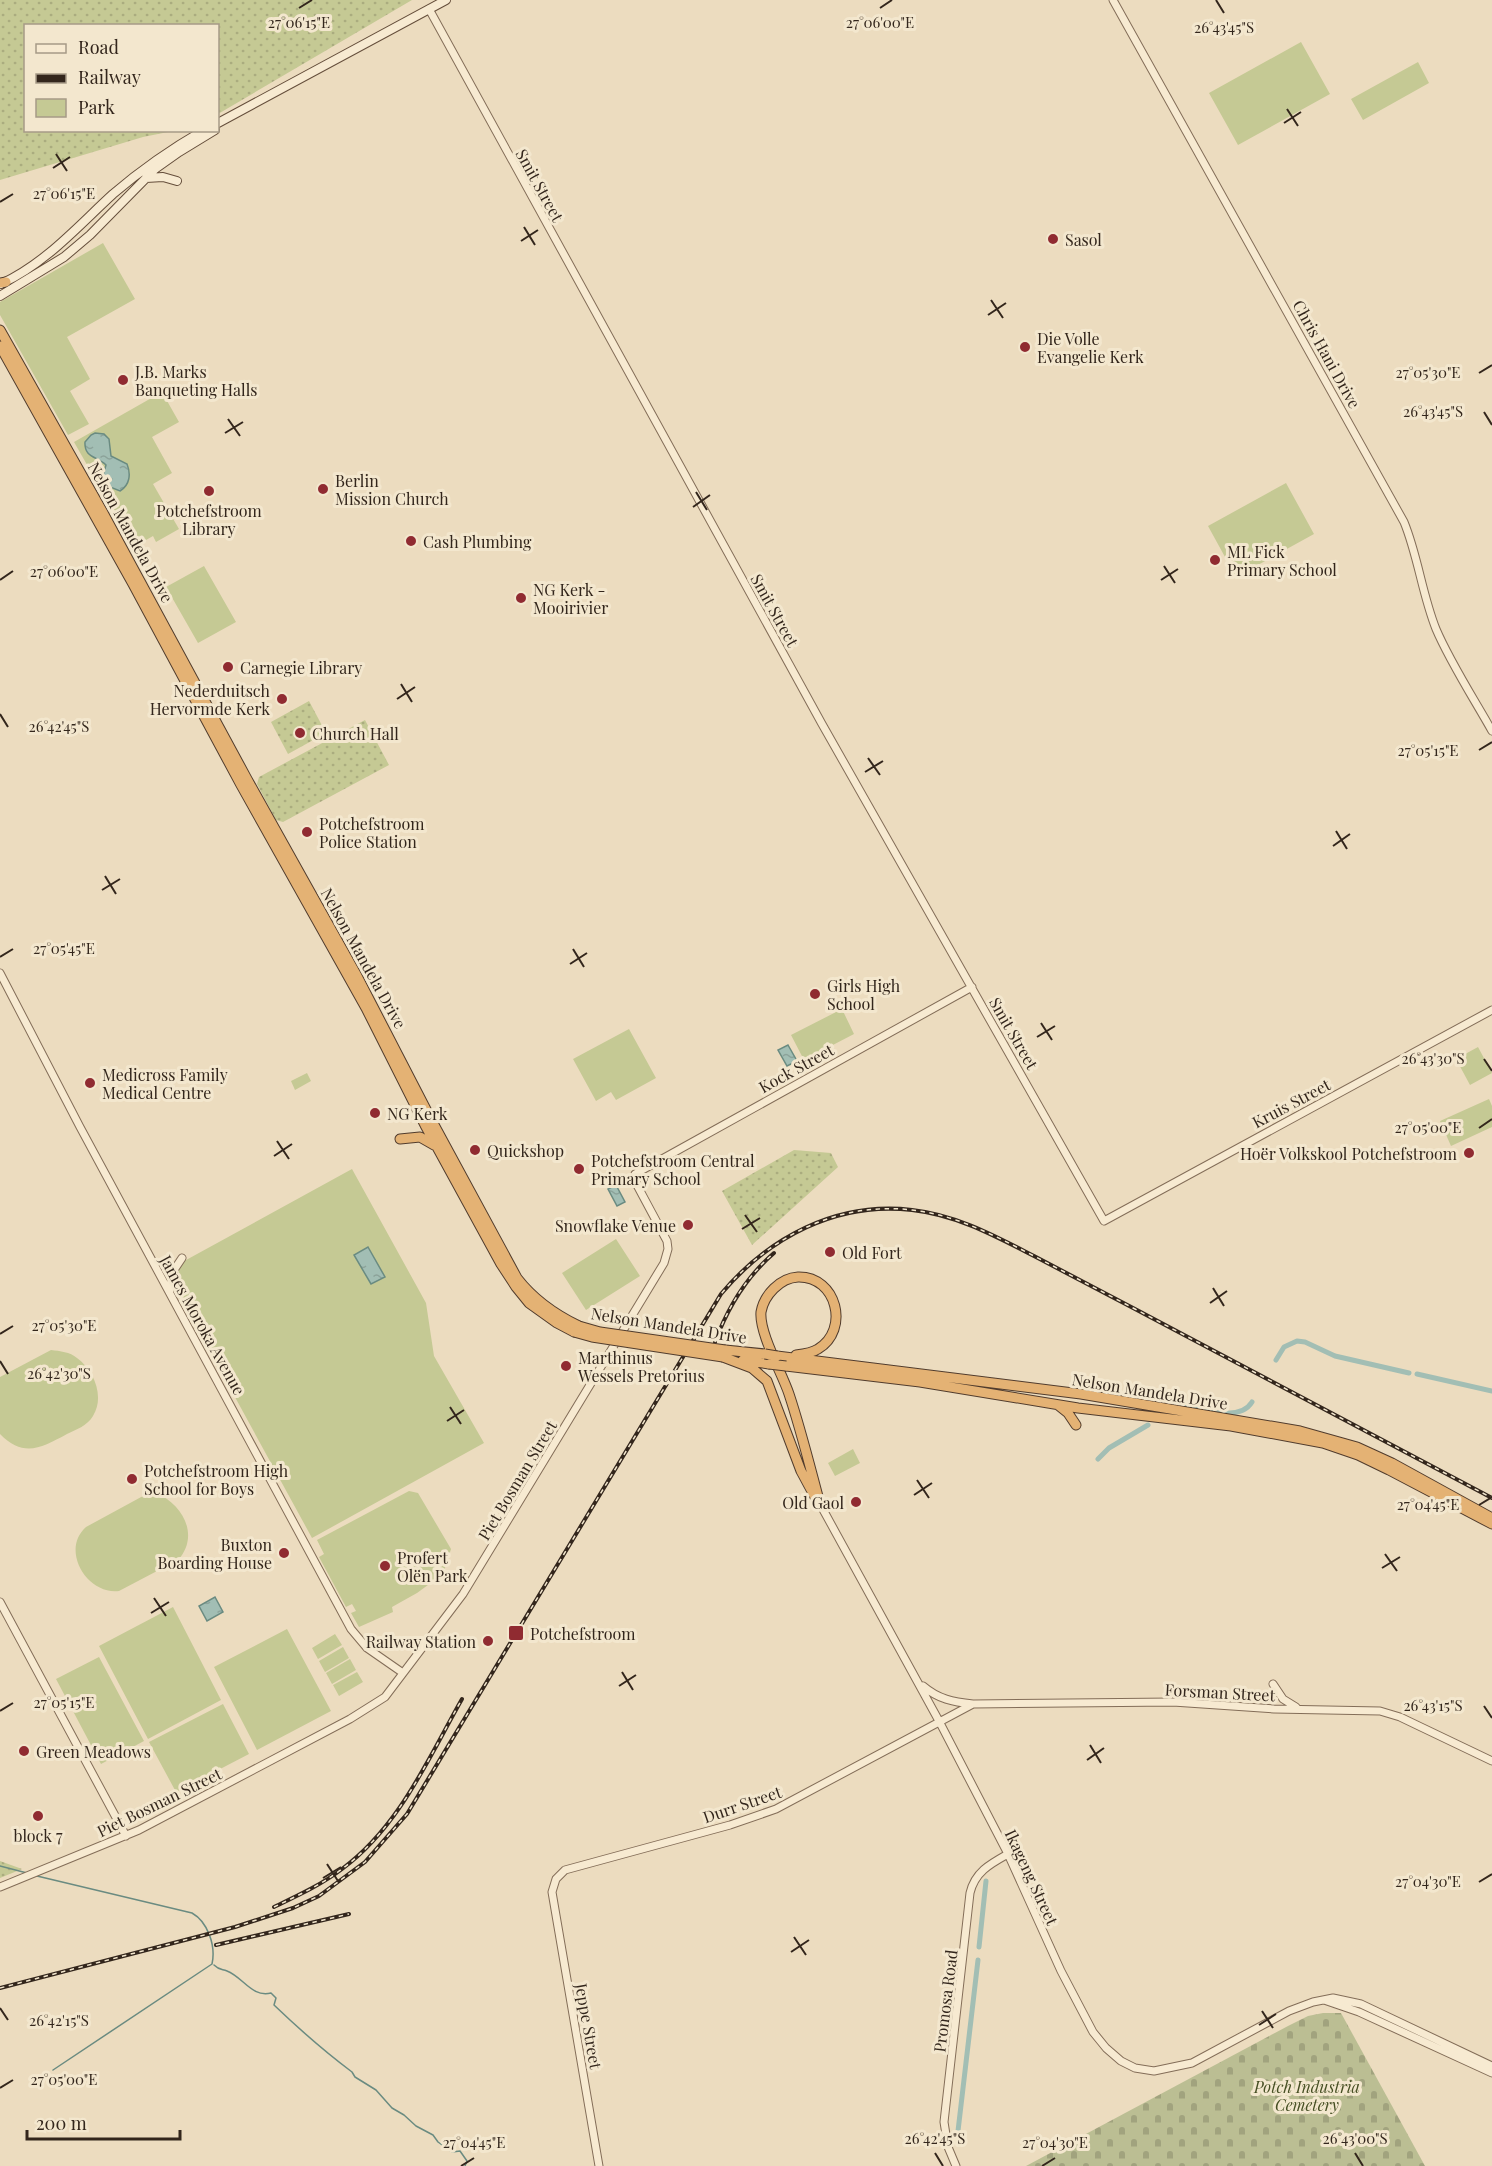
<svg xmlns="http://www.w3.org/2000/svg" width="1492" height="2166" font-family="'Playfair Display',serif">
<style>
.grass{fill:url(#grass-dots)}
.cemetery{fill:url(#cemetery-stones)}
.park{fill:#c5c994}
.water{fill:url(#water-ripples);stroke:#6a8b81;stroke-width:1.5}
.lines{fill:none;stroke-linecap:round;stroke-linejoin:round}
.stream{stroke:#6a8b81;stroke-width:1.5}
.canal{stroke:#a2beb4;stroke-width:5}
.tertiary-casing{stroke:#836d58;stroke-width:9}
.secondary-casing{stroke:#654e3b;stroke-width:10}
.trunk-casing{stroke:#513c2d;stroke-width:11}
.tertiary{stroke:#f7ead1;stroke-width:7}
.secondary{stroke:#f7ead1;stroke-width:8}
.trunk{stroke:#e4b274;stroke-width:9}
.rail-casing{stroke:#33261c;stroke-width:4}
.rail{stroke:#f3e7ce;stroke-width:1.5;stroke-dasharray:4.5;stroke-linecap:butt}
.trunk-bridge-casing{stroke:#513c2d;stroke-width:11;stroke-linecap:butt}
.trunk-bridge{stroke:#e4b274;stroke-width:9}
.ticks{fill:none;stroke:#33261c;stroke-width:2}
.poi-dot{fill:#902b31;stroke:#f3e7ce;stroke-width:2}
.labels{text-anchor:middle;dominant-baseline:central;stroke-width:6;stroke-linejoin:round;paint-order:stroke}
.street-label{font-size:16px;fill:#33261c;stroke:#f3e7ce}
.poi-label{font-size:16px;fill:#33261c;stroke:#f3e7ce;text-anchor:start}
.park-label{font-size:16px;font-style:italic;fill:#464f23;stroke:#f3e7ce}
.ticks-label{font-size:15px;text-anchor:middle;fill:#33261c;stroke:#f3e7ce;stroke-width:6;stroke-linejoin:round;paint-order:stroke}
</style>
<defs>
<pattern id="grass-dots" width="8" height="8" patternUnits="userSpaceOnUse" patternTransform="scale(1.5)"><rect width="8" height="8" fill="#c5c994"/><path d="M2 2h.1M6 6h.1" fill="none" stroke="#aaac7f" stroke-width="1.8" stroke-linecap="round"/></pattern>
<pattern id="cemetery-stones" width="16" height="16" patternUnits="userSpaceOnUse" patternTransform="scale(1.5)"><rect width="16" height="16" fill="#bbbe93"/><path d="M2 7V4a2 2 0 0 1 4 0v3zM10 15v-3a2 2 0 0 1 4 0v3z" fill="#a1a37e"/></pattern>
<pattern id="water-ripples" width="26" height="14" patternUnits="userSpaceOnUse" patternTransform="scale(1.5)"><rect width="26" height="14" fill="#a2beb4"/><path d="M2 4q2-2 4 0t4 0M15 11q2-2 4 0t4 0" fill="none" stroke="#8ca39a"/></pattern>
</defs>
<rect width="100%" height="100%" fill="#ecdcbf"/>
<path class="grass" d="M0 0H412L218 114V26H26V130L173 131 143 137 0 180Z
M309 701 326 733 288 754 271 722Z
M365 720 389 765 283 822 276 820 257 784 259 777Z
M794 1150 831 1153 838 1167 752 1245 722 1191Z
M0 1861 22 1869 0 1878Z"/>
<path class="cemetery" d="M1323 2013H1341L1425 2166H1026L1288 2026 1308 2016Z"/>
<path class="park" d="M1301 42 1330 94 1238 145 1209 93Z
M1418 62 1429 83 1363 120 1351 99Z
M103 243 135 299 67 337 90 379 70 391 89 424 68 435 0 315V302Z
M162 392 179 422 152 437 172 473 153 484 179 529 156 542 153 536 134 547 74 442Z
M1286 483 1314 534 1236 577 1208 526Z
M204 566 236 622 198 643 166 587Z
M842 1009 854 1034 804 1060 791 1035Z
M629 1029 656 1078 616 1100 611 1092 596 1101 573 1059Z
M1478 1047 1492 1073 1470 1085 1456 1059Z
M307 1073 311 1081 295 1090 291 1081Z
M1489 1099 1492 1106V1127L1451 1146 1440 1121Z
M352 1169 426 1303 434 1356 484 1443 312 1538 166 1271Z
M616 1239 640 1276 586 1310 562 1273Z
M51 1350C60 1351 70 1352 77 1358 94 1370 105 1397 93 1416 87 1426 77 1429 67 1434 41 1448 24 1458 0 1434V1377Z
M853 1449 860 1463 835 1476 828 1463Z
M409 1491 418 1493 451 1549 443 1574 417 1593 392 1607 393 1612 359 1627 351 1613 356 1611 352 1604 346 1607 319 1557 324 1554 317 1540Z
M156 1493C183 1504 200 1536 178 1560L119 1591C87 1595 60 1550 86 1527L143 1496Z
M173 1607 221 1700 148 1739 99 1646Z
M287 1629 331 1711 257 1750 214 1667Z
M335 1634 342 1645 318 1659 312 1648Z
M343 1647 349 1658 325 1672 319 1661Z
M99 1657 144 1741 101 1764 56 1679Z
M350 1659 356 1670 332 1684 326 1673Z
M357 1672 363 1682 339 1696 333 1685Z
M223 1704 249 1754 176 1792 149 1742Z"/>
<path class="water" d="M95 433 104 434 109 439 111 456 127 464C131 474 130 485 120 491L105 485 102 480 106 465C97 456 84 458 85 442L91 435Z
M788 1045 797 1061 787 1066 778 1050Z
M616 1185 625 1202 617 1206 608 1189Z
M368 1247 385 1277 371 1284 354 1255Z
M215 1597 223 1612 207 1621 199 1606Z"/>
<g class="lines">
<path class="stream" d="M0 1866 27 1873
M37 1876 192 1913C208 1922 216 1946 212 1964L53 2070
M214 1965C219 1970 221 1969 227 1971 243 1977 252 1998 271 1993L276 1998 274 2005C298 2028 324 2051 352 2072L355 2077 376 2090 392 2108 404 2115 416 2126 433 2135 438 2142 452 2152 460 2151 467 2161 465 2166"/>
<path class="canal" d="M1276 1360 1284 1347 1297 1341 1305 1342 1335 1356 1409 1373
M1417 1374 1492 1391
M1179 1408 1185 1407C1204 1410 1240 1422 1252 1402
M1098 1459 1109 1448 1148 1425
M979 1947 986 1881
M958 2131 978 1960"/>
<defs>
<path id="tertiary" d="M1113 0 1404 522C1418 556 1422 594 1436 629 1450 662 1474 699 1492 731
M429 9 822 724 1104 1221 1492 1010
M0 973 80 1127 351 1629 367 1648 403 1673
M170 1290 172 1273 182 1258
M820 1504 939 1721 1008 1854 1061 1971 1093 2032 1106 2048 1121 2061 1135 2068 1154 2071 1192 2063 1289 2011 1313 2002 1333 1998 1361 2004 1492 2066
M0 1602 126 1836
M1273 1684 1283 1699 1296 1707
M923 1686C938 1699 953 1702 973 1704
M0 1887 139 1830 350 1719 385 1697 463 1594 664 1263 668 1249 667 1241 637 1185 635 1174 972 987
M1324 2000 1359 2012 1492 2073
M599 2166 552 1892 556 1879 565 1870 730 1825 776 1809 973 1704 1173 1702 1274 1709 1380 1711 1400 1717 1492 1761
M956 2166 948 2147 944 2122 970 1893C975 1872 990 1864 1008 1854"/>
<path id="secondary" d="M218 123 446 0
M146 178 163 177 177 181
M1 284C46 263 77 227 113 194 141 170 171 149 204 130
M0 296 64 257 90 235 155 169 179 152 215 130"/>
<path id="trunk" d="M0 283 6 282
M0 330 102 511 247 779 357 976 432 1121 517 1278C534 1300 554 1314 579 1326
M0 346 133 584 241 785 366 1008 425 1125 501 1264 516 1287 529 1303 557 1323 574 1332
M400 1139 420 1137 434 1145
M725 1350 765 1354
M796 1355C804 1354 812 1353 818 1349 850 1330 837 1276 798 1277 780 1278 764 1295 761 1312 759 1333 782 1373 789 1394 801 1430 810 1467 820 1504
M777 1356 1081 1394 1300 1431 1357 1447 1392 1463 1492 1518
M723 1357 752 1368 767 1381 801 1471 815 1497
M743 1360 769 1364
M786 1366 920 1382 1078 1408 1231 1426 1323 1443 1358 1455 1389 1470 1492 1524
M1058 1405 1068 1413 1076 1425"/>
</defs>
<use href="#tertiary" class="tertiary-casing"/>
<use href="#secondary" class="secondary-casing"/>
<use href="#trunk" class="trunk-casing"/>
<use href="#tertiary" class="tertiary"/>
<use href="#secondary" class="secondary"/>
<use href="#trunk" class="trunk"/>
<defs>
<path id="rail" d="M715 1342C728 1307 746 1277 774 1253
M274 1907C297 1896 321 1885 342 1869 399 1827 428 1759 462 1699
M216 1945 349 1914
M0 1988 235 1927 293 1908 319 1896 365 1862 407 1814 721 1294C768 1238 836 1201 912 1210 957 1215 995 1236 1034 1256 1068 1274 1101 1291 1135 1309 1254 1372 1373 1435 1492 1498"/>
</defs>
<use href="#rail" class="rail-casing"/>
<use href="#rail" class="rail"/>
<defs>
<path id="trunk-bridge" d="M579 1326 600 1332 725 1350
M574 1332 592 1337 723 1357
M765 1354 777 1356
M769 1364 786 1366"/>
</defs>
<use href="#trunk-bridge" class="trunk-bridge-casing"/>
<use href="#trunk-bridge" class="trunk-bridge"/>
</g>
<path class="ticks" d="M1216 0 1224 13M299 8 312 0M880 8 892 0M1287 109 1298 126M1284 123 1301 112M56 154 67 171M53 168 70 157M0 202 13 194M524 227 535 245M521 241 538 230M991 300 1003 318M988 315 1006 303M1479 373 1492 365M1484 412 1492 425M228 419 240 436M225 433 243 422M696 492 707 510M693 507 710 495M1164 566 1175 583M0 580 13 571M1161 580 1178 569M401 684 412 702M397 699 415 687M0 714 8 727M1479 750 1492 742M868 758 880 775M865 772 883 761M1336 831 1347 849M1333 846 1350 834M105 876 116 894M102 890 120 879M573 949 584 967M0 957 13 949M570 964 587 953M1041 1023 1052 1040M1037 1037 1055 1026M1484 1059 1492 1071M1479 1128 1492 1119M277 1141 289 1159M274 1156 292 1144M745 1215 757 1232M742 1229 760 1218M1213 1288 1224 1306M1210 1303 1227 1291M0 1334 13 1326M0 1361 8 1374M450 1407 461 1424M447 1421 464 1410M917 1480 929 1498M914 1495 932 1483M1479 1505 1492 1497M1385 1554 1397 1571M1382 1568 1400 1557M154 1598 166 1616M151 1613 169 1602M622 1672 633 1690M619 1686 636 1675M1484 1706 1492 1718M0 1711 13 1703M1090 1745 1101 1763M1087 1760 1104 1748M327 1864 338 1881M323 1878 341 1867M1479 1882 1492 1874M794 1937 806 1955M791 1952 809 1940M0 2008 8 2020M1262 2011 1273 2028M1259 2025 1276 2014M0 2088 13 2080M935 2153 943 2166M1355 2153 1363 2166M461 2166 474 2158M1042 2166 1055 2158"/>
<g class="poi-dot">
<circle cx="1053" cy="239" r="6"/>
<circle cx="1025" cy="347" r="6"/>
<circle cx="123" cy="380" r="6"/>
<circle cx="323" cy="489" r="6"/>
<circle cx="209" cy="491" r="6"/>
<circle cx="411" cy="541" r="6"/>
<circle cx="1215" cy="560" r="6"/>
<circle cx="521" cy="598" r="6"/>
<circle cx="228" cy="667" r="6"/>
<circle cx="282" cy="699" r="6"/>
<circle cx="300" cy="733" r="6"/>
<circle cx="307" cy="832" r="6"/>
<circle cx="815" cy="994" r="6"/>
<circle cx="90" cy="1083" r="6"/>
<circle cx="375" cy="1113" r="6"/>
<circle cx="475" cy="1150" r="6"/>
<circle cx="1469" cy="1153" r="6"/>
<circle cx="579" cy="1169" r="6"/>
<circle cx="688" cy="1225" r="6"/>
<circle cx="830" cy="1252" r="6"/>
<circle cx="566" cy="1366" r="6"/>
<circle cx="132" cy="1479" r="6"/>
<circle cx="856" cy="1502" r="6"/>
<circle cx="284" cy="1553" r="6"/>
<circle cx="385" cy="1566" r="6"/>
<rect x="508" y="1625" width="16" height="16" rx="3"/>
<circle cx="488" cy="1641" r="6"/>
<circle cx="24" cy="1751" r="6"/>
<circle cx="38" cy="1816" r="6"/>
</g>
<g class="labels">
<g class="street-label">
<text transform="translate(540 185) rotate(61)">Smit Street</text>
<text transform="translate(1327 354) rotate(61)">Chris Hani Drive</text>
<text transform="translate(131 532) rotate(61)">Nelson Mandela Drive</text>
<text transform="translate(775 610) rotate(61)">Smit Street</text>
<text transform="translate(364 958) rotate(61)">Nelson Mandela Drive</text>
<text transform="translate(1014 1033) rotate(60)">Smit Street</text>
<text transform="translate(796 1068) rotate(-29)">Kock Street</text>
<text transform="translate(1291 1103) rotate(-28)">Kruis Street</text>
<text transform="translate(203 1325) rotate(61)">James Moroka Avenue</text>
<text transform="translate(669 1325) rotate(9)">Nelson Mandela Drive</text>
<text transform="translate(1150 1391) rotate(9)">Nelson Mandela Drive</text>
<text transform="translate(517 1480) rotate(-59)">Piet Bosman Street</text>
<text transform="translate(1220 1692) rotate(3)">Forsman Street</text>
<text transform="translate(159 1802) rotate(-26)">Piet Bosman Street</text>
<text transform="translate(742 1804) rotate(-19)">Durr Street</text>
<text transform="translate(1032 1877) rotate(65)">Ikageng Street</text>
<text transform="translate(945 2001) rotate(-83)">Promosa Road</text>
<text transform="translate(589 2026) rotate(80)">Jeppe Street</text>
</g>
<g class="poi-label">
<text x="1065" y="239">Sasol</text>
<text x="1037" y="338">Die Volle<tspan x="1037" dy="18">Evangelie Kerk</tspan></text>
<text x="135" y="371">J.B. Marks<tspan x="135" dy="18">Banqueting Halls</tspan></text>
<text x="335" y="480">Berlin<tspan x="335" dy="18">Mission Church</tspan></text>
<text x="209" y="510" text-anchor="middle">Potchefstroom<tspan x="209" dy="18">Library</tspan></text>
<text x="423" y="541">Cash Plumbing</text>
<text x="1227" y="551">ML Fick<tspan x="1227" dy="18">Primary School</tspan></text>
<text x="533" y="589">NG Kerk -<tspan x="533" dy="18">Mooirivier</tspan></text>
<text x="240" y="667">Carnegie Library</text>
<text x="270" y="690" text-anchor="end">Nederduitsch<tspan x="270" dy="18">Hervormde Kerk</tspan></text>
<text x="312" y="733">Church Hall</text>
<text x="319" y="823">Potchefstroom<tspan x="319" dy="18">Police Station</tspan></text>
<text x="827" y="985">Girls High<tspan x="827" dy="18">School</tspan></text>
<text x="102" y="1074">Medicross Family<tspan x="102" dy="18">Medical Centre</tspan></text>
<text x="387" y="1113">NG Kerk</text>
<text x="487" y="1150">Quickshop</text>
<text x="1457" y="1153" text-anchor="end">Hoër Volkskool Potchefstroom</text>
<text x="591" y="1160">Potchefstroom Central<tspan x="591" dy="18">Primary School</tspan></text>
<text x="676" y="1225" text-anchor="end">Snowflake Venue</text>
<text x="842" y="1252">Old Fort</text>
<text x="578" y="1357">Marthinus<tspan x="578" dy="18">Wessels Pretorius</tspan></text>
<text x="144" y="1470">Potchefstroom High<tspan x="144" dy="18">School for Boys</tspan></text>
<text x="844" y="1502" text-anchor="end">Old Gaol</text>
<text x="272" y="1544" text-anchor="end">Buxton<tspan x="272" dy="18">Boarding House</tspan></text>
<text x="397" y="1557">Profert<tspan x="397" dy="18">Olën Park</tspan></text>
<text x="530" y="1633">Potchefstroom</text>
<text x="476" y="1641" text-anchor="end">Railway Station</text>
<text x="36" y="1751">Green Meadows</text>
<text x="38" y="1835" text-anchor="middle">block 7</text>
</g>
<g class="park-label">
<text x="1307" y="2086">Potch Industria<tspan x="1307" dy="18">Cemetery</tspan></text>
</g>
</g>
<g class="ticks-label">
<text x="299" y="28">27°06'15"E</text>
<text x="880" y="28">27°06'00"E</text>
<text x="1224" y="33">26°43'45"S</text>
<text x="64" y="199">27°06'15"E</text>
<text x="1428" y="378">27°05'30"E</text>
<text x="1433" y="417">26°43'45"S</text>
<text x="64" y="577">27°06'00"E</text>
<text x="59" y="732">26°42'45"S</text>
<text x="1428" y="756">27°05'15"E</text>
<text x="64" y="954">27°05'45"E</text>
<text x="1433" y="1064">26°43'30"S</text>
<text x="1428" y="1133">27°05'00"E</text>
<text x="64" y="1331">27°05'30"E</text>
<text x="59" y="1379">26°42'30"S</text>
<text x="1428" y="1510">27°04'45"E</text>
<text x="64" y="1708">27°05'15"E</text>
<text x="1433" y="1711">26°43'15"S</text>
<text x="1428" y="1887">27°04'30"E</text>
<text x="59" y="2026">26°42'15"S</text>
<text x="64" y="2085">27°05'00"E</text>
<text x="935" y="2144">26°42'45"S</text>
<text x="1355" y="2144">26°43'00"S</text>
<text x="474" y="2148">27°04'45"E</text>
<text x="1055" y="2148">27°04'30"E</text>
</g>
<rect x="24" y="24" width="195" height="108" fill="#f3e7ce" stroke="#a69a87" stroke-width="1.5"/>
<rect x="36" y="44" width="30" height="9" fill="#f7ead1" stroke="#a69a87" stroke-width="1.5"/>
<text x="78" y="54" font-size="18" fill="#33261c">Road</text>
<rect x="36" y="74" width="30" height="9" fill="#33261c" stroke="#a69a87" stroke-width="1.5"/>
<text x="78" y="84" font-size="18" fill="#33261c">Railway</text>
<rect x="36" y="99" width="30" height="18" fill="#c5c994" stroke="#a69a87" stroke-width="1.5"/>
<text x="78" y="114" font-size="18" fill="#33261c">Park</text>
<path d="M27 2130v9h153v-9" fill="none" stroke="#33261c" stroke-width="3"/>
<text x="36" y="2130" font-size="18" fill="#33261c" stroke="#f3e7ce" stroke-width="4.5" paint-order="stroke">200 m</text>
</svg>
